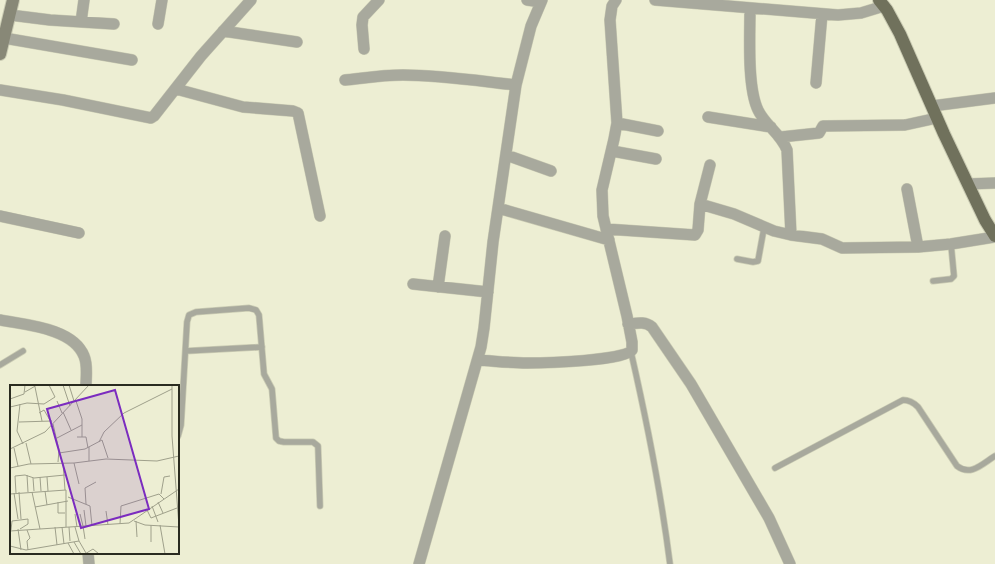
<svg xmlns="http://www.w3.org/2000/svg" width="995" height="564" font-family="'PT Sans',sans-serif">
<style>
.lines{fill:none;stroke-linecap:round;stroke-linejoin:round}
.lane-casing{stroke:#cacbb3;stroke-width:7}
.street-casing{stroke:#cacbb3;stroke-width:12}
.secondary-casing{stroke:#cacbb3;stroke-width:14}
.primary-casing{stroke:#cacbb3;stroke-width:14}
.lane{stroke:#a8a99d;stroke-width:5.5}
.street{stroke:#a8a99d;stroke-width:11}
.secondary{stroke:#887;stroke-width:12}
.primary{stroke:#70715c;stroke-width:12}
.inset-road{fill:none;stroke:#9fa08b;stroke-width:1}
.view{fill:#7b2cbf;fill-opacity:0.15;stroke:#7b2cbf;stroke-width:2}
.inset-edge{fill:none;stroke:#2a2b20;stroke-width:2}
</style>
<rect width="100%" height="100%" fill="#edeed3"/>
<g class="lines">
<defs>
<path id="lane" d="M737 259 753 262 758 261 764 228
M933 281 951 279 954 276 951 244
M186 351 262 347
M631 352C647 422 661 493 670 564
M0 365 23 351
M178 436 181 425 187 322 189 315 196 312 249 308 256 310 259 315 264 374 272 389 276 438 279 441 284 442H313L318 446 320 506
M775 468 903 400C909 400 913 402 918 407L957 466C971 477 983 463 995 456"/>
<path id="street" d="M527 0 541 2
M655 0 838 15 861 13 884 6
M750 8C750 35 747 87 758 110 765 125 781 134 787 150L791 235
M10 15 50 20 114 24
M81 22 84 0
M158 24 162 0
M223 31 297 42
M4 38 132 60
M364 49 362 25 363 17 379 0
M345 80C364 78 383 75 403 75 440 75 479 81 516 85
M816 83 822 14
M176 89 243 107 293 111 298 113 320 216
M0 90 63 100 151 118 154 116 201 56 251 0
M932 106 995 98
M708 117 771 127
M617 123 658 131
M781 137 819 133 823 126H826L905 125 937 118
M612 151 656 159
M506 155 551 171
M968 184 995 183
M907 189 918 247
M700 204 734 214 774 231 791 235 822 239 842 248 918 247 951 244 995 237
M498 208 609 240
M0 216 79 233
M606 229 695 235 698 230 700 204 710 165
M413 284 488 292
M438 287 445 236
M0 320C26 325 73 328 84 356 88 365 86 376 86 386
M628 324C637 323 645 321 652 327L691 384 769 518 790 564
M478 360C494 361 511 363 527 363 543 363 625 361 632 350V342L627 316 603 216 602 190 614 139 617 123 610 20 612 6 616 0
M88 553 89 564
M419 564 481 347 484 328 493 242 516 85 531 26 542 0"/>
<path id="secondary" d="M0 54 13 0"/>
<path id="primary" d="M879 0 887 10 900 34 944 134 985 220 995 236"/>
</defs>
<use href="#lane" class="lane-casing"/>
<use href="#street" class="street-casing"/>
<use href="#secondary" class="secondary-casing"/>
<use href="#primary" class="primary-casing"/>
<use href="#lane" class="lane"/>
<use href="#street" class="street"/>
<use href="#secondary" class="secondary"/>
<use href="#primary" class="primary"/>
</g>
<g transform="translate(10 385)">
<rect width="169" height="169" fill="#edeed3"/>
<path class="inset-road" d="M53 0 60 21M59 0 64 16M162 0V51L169 141M25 2 32 36M15 7 27 0M0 14 14 9 15 0M47 16 52 28M66 16 72 34V52M10 19 7 46 13 59M0 22 17 18 34 19 45 12 39 0M53 27 61 45M29 28 34 25 41 37M9 37 42 36M43 39 49 65 48 77M67 52H76L78 63M47 53 72 40M89 57 94 47 114 28 162 4M16 58 21 79M4 63 8 81M0 64 35 47 79 0M49 68 75 64 92 55 98 73M79 76V62M53 78 55 105M64 78 69 99M0 83 19 79 64 78 96 74 147 76 169 71M17 90 18 107M30 92 31 106M37 92 38 106M23 93 24 106M35 106 37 120M9 107 11 134M22 107 30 144M4 108 8 134M6 108 5 91 15 90 24 93 55 90M0 109 56 105V142M151 109 154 92 160 91M58 112 80 121 82 141M48 117V128H55M148 117 153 128M76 119 75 103 86 97M142 121 148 137M25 122 58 116M74 125 76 141M137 125 141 133 167 123M96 126 98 140M65 129 67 142M70 129 73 141M124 136 135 140 169 142M126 136 127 152M110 139 111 121 149 109 154 114M141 140V157M150 140 155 169M73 141 75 154M45 142 47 160M52 142 54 159M59 142 60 156M65 142 69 156 76 168M8 144 11 165M1 145 2 136 18 134V139L10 144M17 145 20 153 17 156 18 165M0 146 119 138 169 104M64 157 71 169M58 158 64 169M0 161 16 165 69 156M75 169 83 164 89 169"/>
<path class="view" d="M105 5 139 124 71 143 37 24Z"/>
<rect width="169" height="169" class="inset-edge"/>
</g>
</svg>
